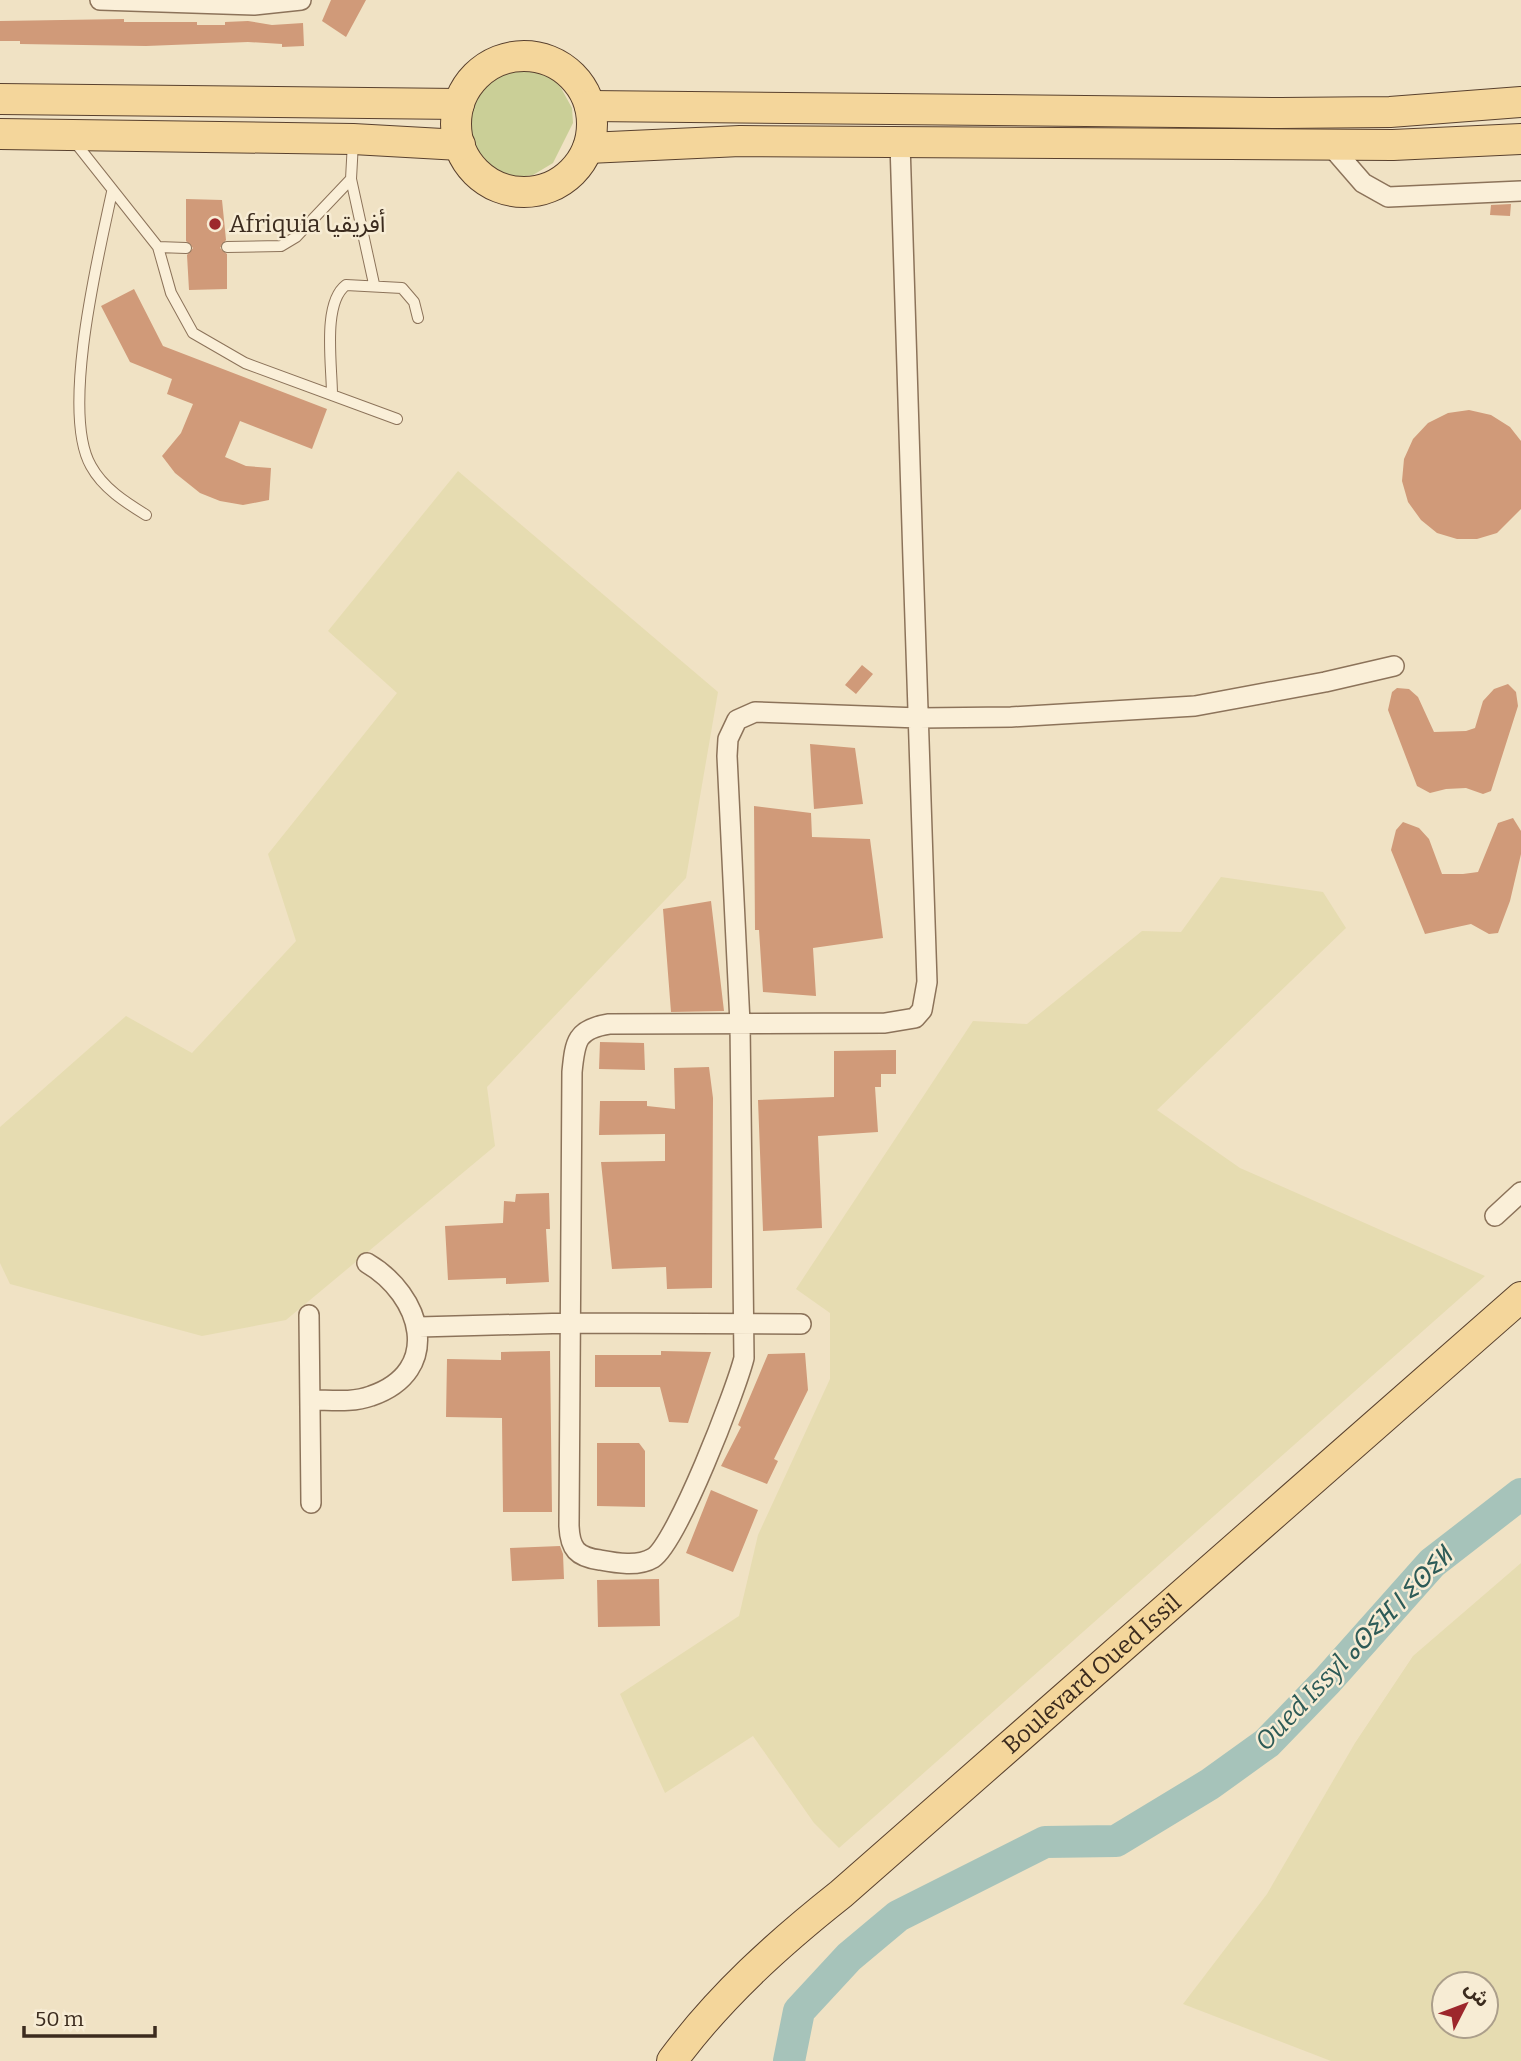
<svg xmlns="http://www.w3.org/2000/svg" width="1521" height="2061" font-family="Bitter,'Noto Sans Arabic','Noto Sans Tifinagh',serif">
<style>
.farmland{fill:#e6dcb1;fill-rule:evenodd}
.green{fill:#cacf97}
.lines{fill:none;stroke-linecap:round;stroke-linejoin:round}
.river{stroke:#a6c3ba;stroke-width:32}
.building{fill:#d09a79}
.service-casing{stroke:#8c735a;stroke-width:12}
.minor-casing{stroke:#8c735a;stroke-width:22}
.primary-casing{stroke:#59412e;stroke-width:32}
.service{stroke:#faefd8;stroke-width:10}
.minor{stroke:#faefd8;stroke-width:19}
.primary{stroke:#f4d69b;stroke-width:30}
.poi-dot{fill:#9d272c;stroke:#f7ecd4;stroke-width:2.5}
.labels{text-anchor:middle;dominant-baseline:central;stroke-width:5;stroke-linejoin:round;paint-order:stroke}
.poi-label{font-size:24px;fill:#3b2b1e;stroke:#f7ecd4;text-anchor:start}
.street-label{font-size:24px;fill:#3b2b1e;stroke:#f7ecd4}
.water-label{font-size:26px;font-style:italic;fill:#2d5b57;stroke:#f7ecd4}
</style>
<rect width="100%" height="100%" fill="#f0e2c4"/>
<path class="farmland" d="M458 471 718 692 686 878 487 1087 495 1146 286 1320 202 1336 10 1284 0 1263V1127L126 1016 192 1053 296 941 268 854 397 693 328 631Z
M1221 877 1323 892 1346 928 1157 1110 1240 1168 1485 1276 839 1848 814 1823 753 1736 665 1793 620 1694 739 1616 758 1535 830 1379V1313L796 1289 973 1021 1027 1024 1142 931 1181 932Z
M1521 1563V2061H1331L1183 2004 1267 1894 1355 1743 1413 1656ZM1444 1984H1486V2026H1444Z"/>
<path class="green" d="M523 68 528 72 548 73 561 88 572 108 573 123 553 163 533 175 511 178 486 168 469 145 463 117 492 73 520 71Z"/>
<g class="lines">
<path class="river" d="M789 2061 799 2011 849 1957 898 1916 1045 1842 1116 1841 1210 1784 1267 1743 1327 1681 1432 1563 1521 1494"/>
</g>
<path class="building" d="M331 0H366L346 37 322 21Z
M124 19V22H197V25H225V22L248 21 272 25 303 23 304 46 282 47V44L248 42 146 46 20 44V41H0V21Z
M186 199 222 200 226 240 220 248 227 254V289L189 290 187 255 193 248 186 241Z
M1511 204 1510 216 1490 215 1491 205Z
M134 289 163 346 327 409 312 449 240 421 225 457 246 466 271 468 269 500 243 505 220 501 200 493 175 473 162 456 181 433 193 404 167 394 172 379 130 362 101 306Z
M1469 410 1491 415 1510 427 1521 441V509L1497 533 1477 539H1457L1437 533 1421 520 1408 502 1402 481 1404 459 1413 439 1428 423 1448 413Z
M862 665 873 674 856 694 845 685Z
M1508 684 1516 692 1518 706 1491 791 1483 794 1466 788 1446 789 1430 793 1417 786 1388 710 1392 692 1397 688 1409 689 1418 697 1434 732 1466 731 1475 728 1483 701 1494 689Z
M810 744 855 748 863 804 814 809Z
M754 806 811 813 812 837 870 839 883 938 813 948 816 996 763 992 759 930H755Z
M1513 818 1521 831V854L1510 901 1498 933 1489 934 1471 924 1425 934 1391 850 1396 830 1403 822 1419 828 1429 839 1442 874H1463L1478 872 1498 823Z
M711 901 724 1011 671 1012 663 909Z
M600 1042 644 1043 645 1070 599 1069Z
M896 1050V1074H881V1087H875L878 1132 818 1136 822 1228 763 1231 758 1100 834 1097V1051Z
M709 1067 713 1098 712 1288 667 1289 666 1267 612 1269 601 1162 665 1161V1134L599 1135 600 1101H647V1106L675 1109 674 1068Z
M549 1193 550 1229H546L549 1282 506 1284V1278L448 1280 445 1226 503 1223 504 1201 515 1202 516 1194Z
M550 1351 552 1512H503L502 1418 446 1417 447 1359 501 1360V1352Z
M661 1351 711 1352 688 1423 669 1422 660 1387H595V1355H661Z
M805 1353 808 1390 774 1459 778 1461 767 1484 721 1466 741 1427 738 1425 768 1354Z
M597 1443H639L645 1451V1507L597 1506Z
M711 1490 758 1510 733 1572 686 1553Z
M560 1546 563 1554 564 1579 512 1581 510 1548Z
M659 1579 660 1626 598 1627 597 1580Z"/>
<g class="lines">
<defs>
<path id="service" d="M74 141 158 247 186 248
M351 179 374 284
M112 192C99 253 60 412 91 466 103 488 125 502 146 515
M158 247 171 293 193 333 245 363 397 419
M227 247 281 246 296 237 351 179 353 142
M332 395C332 365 322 303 346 285L402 288 414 302 418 318"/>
<path id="minor" d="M100 0 254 5 301 0
M900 143C907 423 919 702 927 982L922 1010 915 1018 885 1023 609 1024C576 1029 575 1042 572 1072L569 1526C570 1549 577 1557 600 1560 616 1563 638 1567 653 1558 677 1543 736 1390 744 1358L740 1023 727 756 728 739 737 720 755 712 919 718 1011 717 1195 706 1325 682 1394 666
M1330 145 1363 183 1388 197 1521 191
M1495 1216 1521 1192
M309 1315 311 1503
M419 1327 570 1323 801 1324
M311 1400C331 1400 352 1403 371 1396 444 1371 422 1295 367 1263"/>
<g id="primary">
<circle cx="524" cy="124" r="68"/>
<path d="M0 99 459 104"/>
<path d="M590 106 1281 113 1390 112 1521 102"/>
<path d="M0 134 353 139 460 145"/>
<path d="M588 148 740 141 1393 145 1521 139"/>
<path id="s1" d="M672 2061C719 1997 779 1943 841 1894L1521 1297"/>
</g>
</defs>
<use href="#service" class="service-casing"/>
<use href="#minor" class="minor-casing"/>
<use href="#primary" class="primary-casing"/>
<use href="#service" class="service"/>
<use href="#minor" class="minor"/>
<use href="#primary" class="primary"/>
</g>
<circle class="poi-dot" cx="215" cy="224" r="7"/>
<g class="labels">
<g class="poi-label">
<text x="229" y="224">Afriquia أفريقيا</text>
</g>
<g class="street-label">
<text stroke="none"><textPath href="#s1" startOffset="572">Boulevard Oued Issil</textPath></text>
</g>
<g class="water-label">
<text transform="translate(1354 1649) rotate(-46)">Oued Issyl ⴰⵙⵉⴼ ⵏ ⵉⵙⵉⵍ</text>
</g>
</g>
<g transform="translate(1465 2005) rotate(48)"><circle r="33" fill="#f7ecd4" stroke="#ac9f8b" stroke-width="2"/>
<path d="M0-5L12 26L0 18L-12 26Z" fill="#9d272c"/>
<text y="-10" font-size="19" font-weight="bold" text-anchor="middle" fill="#3b2b1e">ش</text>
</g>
<path d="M24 2026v10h131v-10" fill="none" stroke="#3b2b1e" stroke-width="3.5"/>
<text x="35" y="2026" font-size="21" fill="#3b2b1e" stroke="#f7ecd4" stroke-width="5" paint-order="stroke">50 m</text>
</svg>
